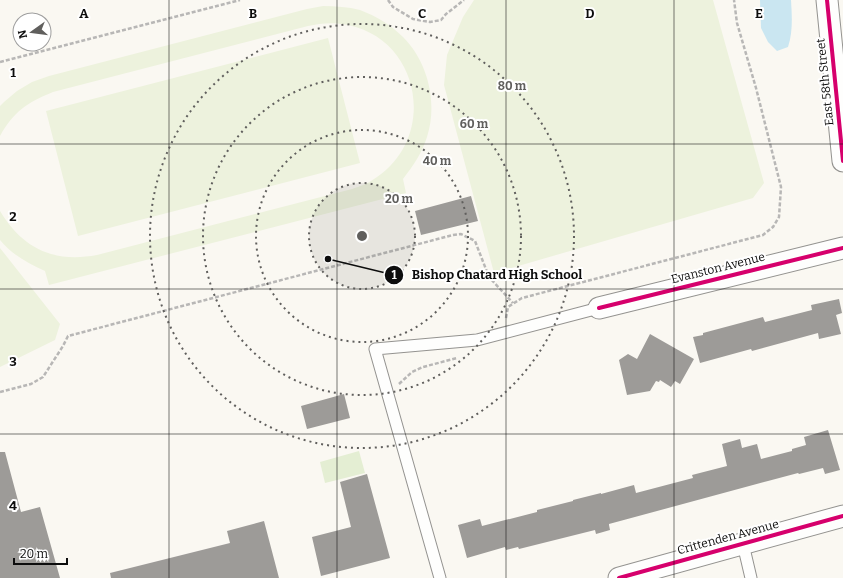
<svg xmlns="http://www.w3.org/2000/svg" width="843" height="578" font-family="Bitter,serif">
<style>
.green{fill:#e4eed3}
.pitch{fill:#edf2dd}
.water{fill:#cae6f1}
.building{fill:#9d9b98}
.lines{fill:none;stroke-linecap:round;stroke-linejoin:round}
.lane-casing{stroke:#949390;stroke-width:13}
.street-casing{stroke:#949390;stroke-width:23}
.path{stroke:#b8b7b6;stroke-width:2.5;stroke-dasharray:4 2;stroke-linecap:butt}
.lane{stroke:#fefefd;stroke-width:11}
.street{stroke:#fefefd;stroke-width:21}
.cycleway-casing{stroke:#fff;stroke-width:6}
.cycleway{stroke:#d6006c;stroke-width:4}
.grid{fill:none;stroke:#0d0d0d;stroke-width:1;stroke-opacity:0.55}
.ring{fill:none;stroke:#605f5d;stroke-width:2;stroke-dasharray:2 4}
.labels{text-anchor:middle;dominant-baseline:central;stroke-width:4;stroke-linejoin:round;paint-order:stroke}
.street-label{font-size:12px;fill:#0d0d0d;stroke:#fff}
.grid-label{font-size:13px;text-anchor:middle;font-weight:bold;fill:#0d0d0d;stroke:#fff;stroke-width:4;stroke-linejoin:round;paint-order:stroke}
.centre{fill:#605f5d;stroke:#fff;stroke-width:2}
.ring-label{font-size:12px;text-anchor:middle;font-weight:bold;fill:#605f5d;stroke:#fff;stroke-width:4;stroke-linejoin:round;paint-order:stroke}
.leader{fill:none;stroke:#0d0d0d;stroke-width:1.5}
.callout-dot{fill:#0d0d0d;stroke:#fff;stroke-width:1.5}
.mark-label{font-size:12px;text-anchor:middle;font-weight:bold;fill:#fff}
.callout-label{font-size:13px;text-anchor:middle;font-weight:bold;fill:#0d0d0d;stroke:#fff;stroke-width:4;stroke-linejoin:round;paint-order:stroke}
</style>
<rect width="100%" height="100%" fill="#faf8f2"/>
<path class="green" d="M359 451 365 473 325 483 320 462Z"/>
<path class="pitch" d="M474 0H713L764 183 753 198 494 273 444 85 447 55 463 17Z
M323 6C336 6 348 7 360 10 376 16 391 25 403 37 428 62 438 103 427 137 422 153 413 166 403 179L406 193 49 285 45 271C28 263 12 255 0 240V211C23 249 54 263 97 255L352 189C361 186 369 183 377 177 437 136 421 40 348 25 334 22 321 23 308 26L53 92C28 102 13 112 0 136V106L4 102 17 91 32 82 49 76 307 9Z
M328 38 360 163 78 236 46 111Z
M0 248 60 324 55 340 0 367Z"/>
<path class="water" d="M760 0H791C792 16 793 32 788 47L777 51 768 42 761 28Z"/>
<path class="building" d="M471 196 478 221 421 235 415 211Z
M839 299 842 313 836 315 841 334 819 339 818 333 752 351 751 349 700 363 693 337 703 335V333L763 317 765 322 812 310 811 305Z
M650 334 694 359 680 384 675 381 671 387 660 380 659 382 656 381 650 391 627 395 619 360 628 354 637 359Z
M344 394 350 418 307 429 301 406Z
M828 430 840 470 825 474 823 468 799 474 798 473 768 481 609 524V525L610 530 596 534 595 530 519 549 518 547 506 550 505 547 467 558 458 525 480 519 482 526 537 512V510L573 501V500L601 493V494L634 485 636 493 693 478 692 475 727 466 722 444 740 439 742 448 757 444 761 459 792 451V449L806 445 804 437Z
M0 452H5L21 512 40 507 60 578H0Z
M367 474 390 558 321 576 312 537 351 527 340 482Z
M264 521 279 578H111L110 573 230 543 227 531Z"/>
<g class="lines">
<defs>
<path id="lane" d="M743 544 751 578
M440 578 375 349 477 340 599 308"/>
<path id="street" d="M827 0 843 161
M599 308 843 248
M619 578 843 516"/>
</defs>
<use href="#lane" class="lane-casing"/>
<use href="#street" class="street-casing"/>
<path class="path" d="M388 0 393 7 413 19 430 22 441 20 446 14 464 0
M0 62 240 0
M506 318 508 307 522 298 763 235 773 227 779 217 781 187 756 88 737 23 734 0
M399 384 412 372 423 367 457 358
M0 392 31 384 43 377 63 346 68 336 453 235 461 234 475 241 489 277 513 303"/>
<use href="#lane" class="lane"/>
<use href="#street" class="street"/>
<defs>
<path id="cycleway" d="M827 0 843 161
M599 308 843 248
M619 578 843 516"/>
</defs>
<use href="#cycleway" class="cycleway-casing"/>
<use href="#cycleway" class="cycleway"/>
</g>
<path class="grid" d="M169 0V578M337 0V578M506 0V578M674 0V578M0 144H843M0 289H843M0 434H843"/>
<circle cx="362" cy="236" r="53" fill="#605f5d" fill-opacity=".12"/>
<g class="ring">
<circle cx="362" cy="236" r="53"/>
<circle cx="362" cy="236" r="106"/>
<circle cx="362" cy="236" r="159"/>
<circle cx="362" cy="236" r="212"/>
</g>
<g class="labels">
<g class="street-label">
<text transform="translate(825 82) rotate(-96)">East 58th Street</text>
<text transform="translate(718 268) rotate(-14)">Evanston Avenue</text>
<text transform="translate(728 537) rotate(-15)">Crittenden Avenue</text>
</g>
</g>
<g class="grid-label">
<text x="84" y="18">A</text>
<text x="253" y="18">B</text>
<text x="422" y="18">C</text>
<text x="590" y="18">D</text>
<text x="759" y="18">E</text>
<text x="13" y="77">1</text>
<text x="13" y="221">2</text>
<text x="13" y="366">3</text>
<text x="13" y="510">4</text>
</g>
<circle cx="362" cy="236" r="6" class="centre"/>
<g class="ring-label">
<text x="512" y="90">80 m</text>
<text x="474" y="128">60 m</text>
<text x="437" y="165">40 m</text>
<text x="399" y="203">20 m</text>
</g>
<path class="leader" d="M328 259L394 275"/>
<g class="callout-dot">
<circle cx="328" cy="259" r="4"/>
<circle cx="394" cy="275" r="10"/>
</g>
<g class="mark-label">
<text x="394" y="279">1</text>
</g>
<g class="callout-label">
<text x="497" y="279">Bishop Chatard High School</text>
</g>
<g transform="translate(32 32) rotate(256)"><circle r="19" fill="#ffffff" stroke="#9e9e9e"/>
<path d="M0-3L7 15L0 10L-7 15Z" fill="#605f5d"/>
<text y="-6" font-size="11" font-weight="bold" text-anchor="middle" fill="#0d0d0d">N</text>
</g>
<path d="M14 558v6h53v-6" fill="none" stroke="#0d0d0d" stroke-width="2"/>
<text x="20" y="558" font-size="12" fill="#0d0d0d" stroke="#ffffff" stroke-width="3" paint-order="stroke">20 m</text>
</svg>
